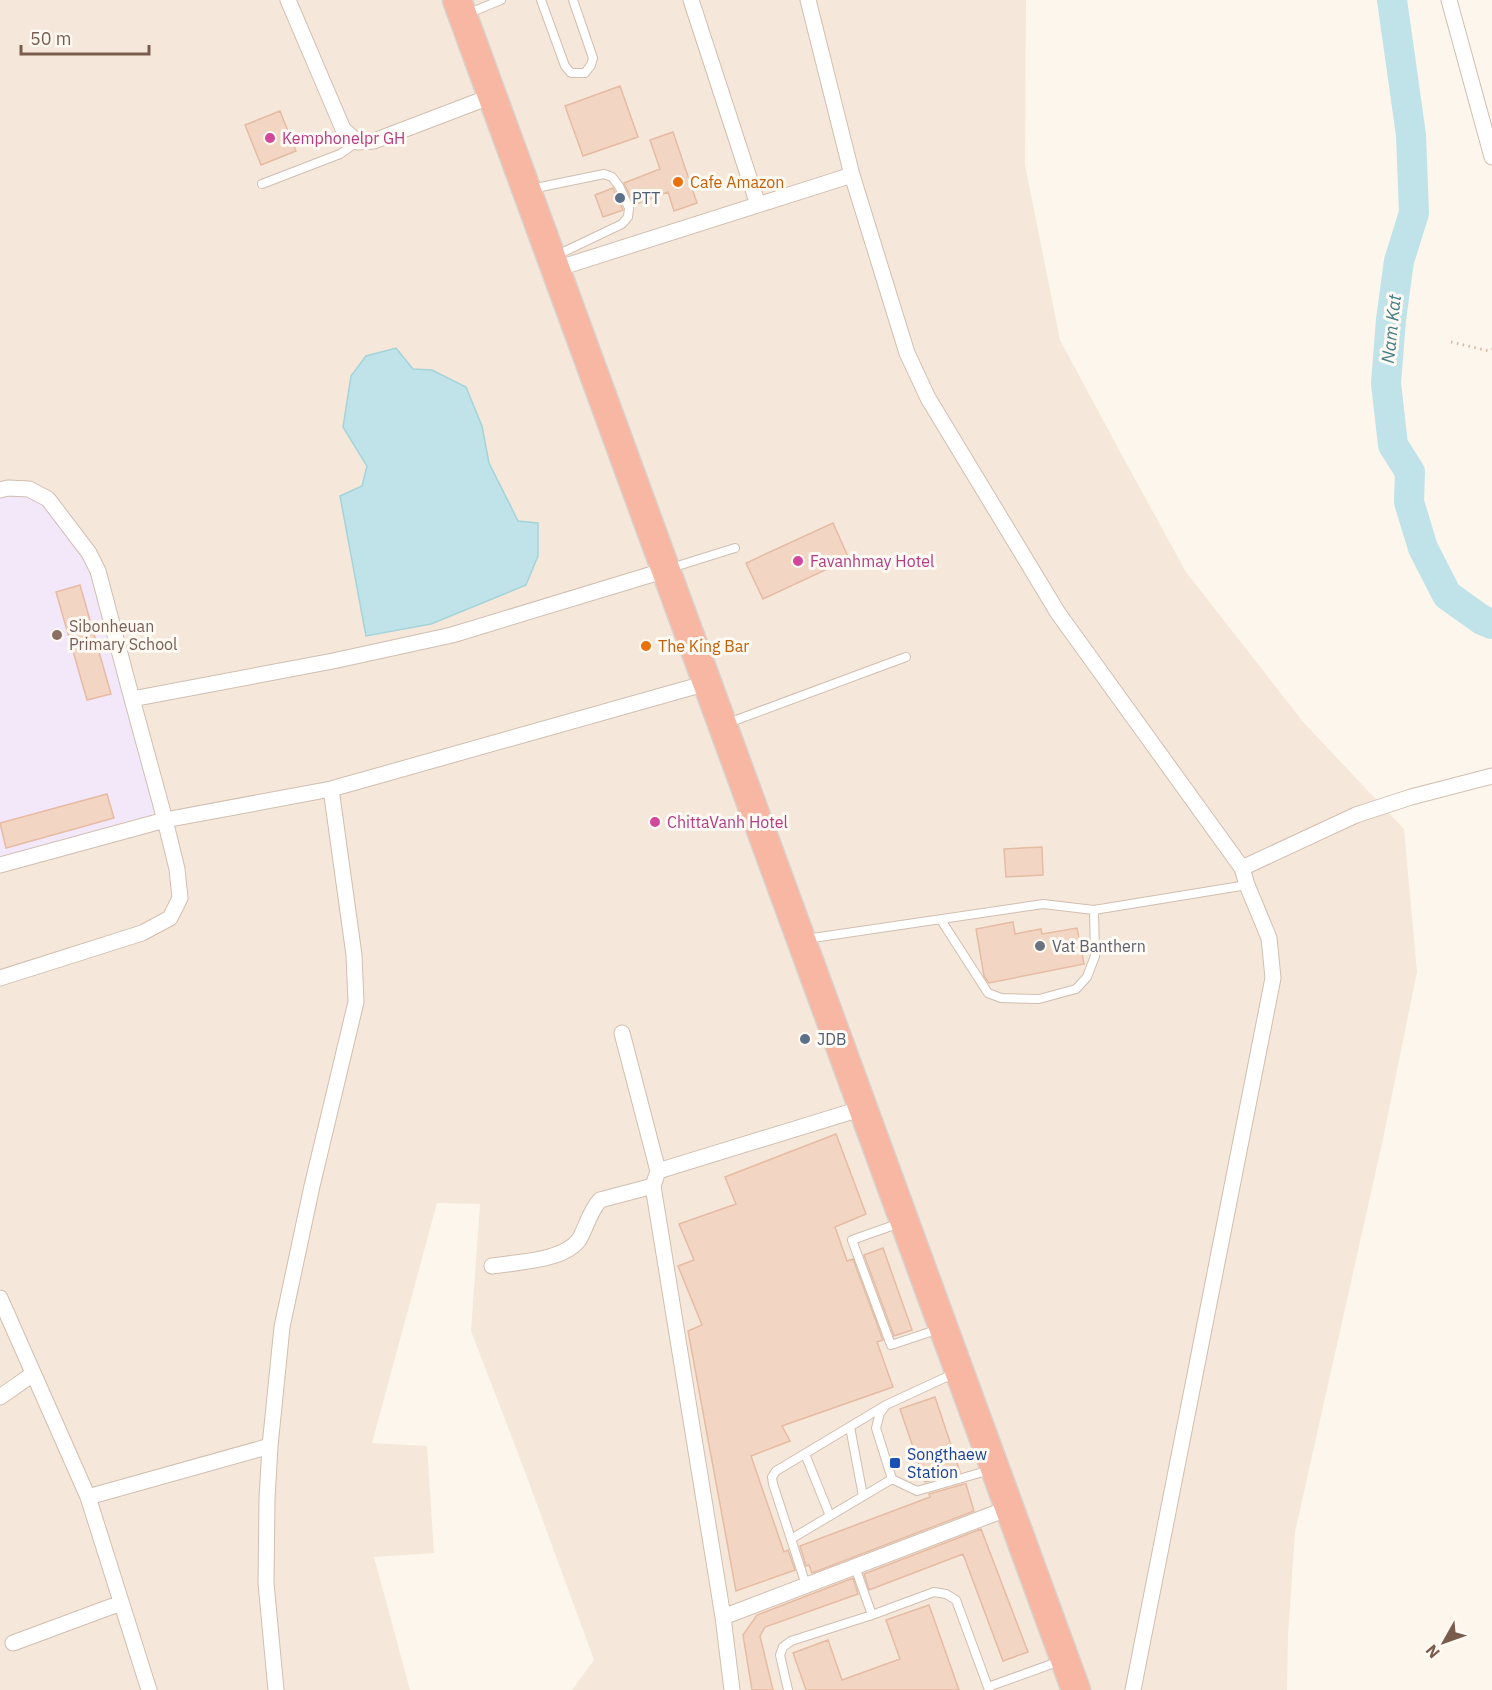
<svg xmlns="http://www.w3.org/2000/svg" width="1492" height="1690" font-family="'IBM Plex Sans',sans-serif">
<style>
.residential{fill:#f5e8da}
.education{fill:#f3e8fa}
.water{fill:#bfe3e8;stroke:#a5d3da;stroke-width:1.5}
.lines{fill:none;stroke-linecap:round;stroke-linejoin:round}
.river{stroke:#bfe3e8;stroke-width:30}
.building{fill:#f3d5c3;stroke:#e6bba3;stroke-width:1.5}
.lane-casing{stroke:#d1beb0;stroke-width:10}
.street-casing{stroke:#d1beb0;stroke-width:17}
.highway-casing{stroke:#dad1cd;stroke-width:31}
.path{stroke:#d9b8a5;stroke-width:3;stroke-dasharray:1.5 4.5;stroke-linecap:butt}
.lane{stroke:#fff;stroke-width:8}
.street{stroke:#fff;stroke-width:15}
.highway{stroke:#f7b7a3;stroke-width:28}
.hotel-dot{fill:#d1479c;stroke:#fffaf3;stroke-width:2}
.food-dot{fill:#e8710a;stroke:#fffaf3;stroke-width:2}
.service-dot{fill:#5c6f8a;stroke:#fffaf3;stroke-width:2}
.education-dot{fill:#8d6e63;stroke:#fffaf3;stroke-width:2}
.worship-dot{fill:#6b7280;stroke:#fffaf3;stroke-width:2}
.transit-dot{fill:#1a4fb4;stroke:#fffaf3;stroke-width:2}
.labels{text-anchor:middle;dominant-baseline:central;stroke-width:6;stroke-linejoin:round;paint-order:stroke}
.hotel-label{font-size:16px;fill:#b23c85;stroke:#fffaf3;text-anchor:start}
.food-label{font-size:16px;fill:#c56008;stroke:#fffaf3;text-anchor:start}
.service-label{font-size:16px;fill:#4e5e75;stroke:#fffaf3;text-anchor:start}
.education-label{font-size:16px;fill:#785e54;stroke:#fffaf3;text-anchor:start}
.worship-label{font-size:16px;fill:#5b616d;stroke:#fffaf3;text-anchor:start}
.transit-label{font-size:16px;fill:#164399;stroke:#fffaf3;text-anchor:start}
.water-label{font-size:18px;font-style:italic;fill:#437c86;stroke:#fffaf3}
</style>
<rect width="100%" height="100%" fill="#fdf6ec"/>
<path class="residential" d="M0 0H1026L1025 165 1060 340 1118 448 1186 572 1304 723 1404 829 1417 972 1383 1139 1295 1532 1288 1636 1287 1690H572L594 1660 524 1469 471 1331 480 1204 437 1203 372 1443 427 1446 434 1553 374 1557 410 1690H0Z"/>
<path class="education" d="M29 489 89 553 165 820 0 865V490Z"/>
<path class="water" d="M396 348 413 369 432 370 466 387 482 426 489 463 518 521 538 523V556L526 585 431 624 366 636 340 496 362 486 367 466 343 427 351 376 366 356Z"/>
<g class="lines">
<path class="river" d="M1392 0 1411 135 1414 213 1399 261 1391 320 1386 383 1393 445 1410 472 1409 502 1423 548 1447 595 1482 620 1492 624"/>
</g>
<path class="building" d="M620 86 638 137 583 156 565 106Z
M280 111 296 151 261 165 245 125Z
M673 132 697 203 674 211 668 192 634 205 624 183 660 169 650 140Z
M613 188 623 210 603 217 595 195Z
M833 523 849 559 763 599 746 563Z
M80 585 111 694 87 700 56 592Z
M107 794 114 818 6 848 0 823Z
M1042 847 1043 875 1006 877 1004 849Z
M1013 922 1015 934 1041 929 1042 934 1077 928 1084 964 989 983 984 976 976 929Z
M836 1134 866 1214 835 1227 847 1261 853 1259 883 1340 877 1342 893 1387 782 1426 790 1441 751 1456 784 1552 788 1550 795 1570 736 1591 688 1331 702 1325 678 1266 694 1260 679 1224 736 1204 725 1177Z
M883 1248 912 1330 894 1336 864 1255Z
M935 1397 960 1472 925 1482 900 1409Z
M964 1484H966L974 1511 812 1573 809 1565 806 1566 800 1546 930 1497 929 1494Z
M981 1529 1028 1652 1003 1661 963 1554 869 1590 864 1574Z
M853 1578 858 1594 765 1627 760 1636 773 1690H752L743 1635 757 1615Z
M929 1605 959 1690H806L793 1653 828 1640 842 1680 900 1659 886 1620Z"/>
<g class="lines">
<defs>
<path id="lane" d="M541 0 565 66 571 73H585L591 65 593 58 573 0
M467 14 501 0
M262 184 340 154 357 142
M531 189 604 174 612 177 619 186 629 208 628 217 622 224 555 256
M671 568 735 548
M728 723 906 657
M941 920 988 993 1001 998 1039 999 1076 989 1087 977 1095 956 1094 910
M806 939 1043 904 1094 910 1247 885
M900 1223 852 1240 891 1345 939 1329
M850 1427 863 1496
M805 1454 830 1516
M892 1479 876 1428 880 1413 886 1405 955 1373
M791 1539 773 1484 772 1477 776 1471 886 1405
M855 1567 872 1615
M806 1585 791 1539 892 1479 917 1491 990 1470
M988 1687 1060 1661
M788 1690 780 1655 783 1647 791 1641 872 1615 934 1592 946 1594 956 1600 989 1690"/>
<path id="street" d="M288 0 343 129 357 142 374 141 492 96
M691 0 758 205
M808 0 852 175 907 353 928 398 1058 613 1242 868 1247 885 1269 938 1273 978 1133 1690
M1449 0 1492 157
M556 269 852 175
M0 490 8 488 29 489 48 499 89 553 98 571 132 699
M0 865 165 820 132 699 333 661 452 635 666 570
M1242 868 1356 815 1411 797 1492 776
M0 978 142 933 170 918 180 898 177 869 165 820 331 789 707 683
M622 1033 658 1171
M492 1266C517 1262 566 1261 580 1238 587 1225 590 1211 600 1200L653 1186
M0 1298 88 1497 149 1690
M0 1397 33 1374
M88 1497 270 1446
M723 1617 1009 1508
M13 1643 121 1603
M276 1690 266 1583 267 1499 270 1446 282 1327 312 1186 356 1002 354 955 331 789
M732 1690 723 1617 653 1186 658 1171 863 1108"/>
<path id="highway" d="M457 0 1076 1690"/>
</defs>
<use href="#lane" class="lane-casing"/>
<use href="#street" class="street-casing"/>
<use href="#highway" class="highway-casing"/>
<path class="path" d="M1451 342 1489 351 1492 349"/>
<use href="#lane" class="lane"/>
<use href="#street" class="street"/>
<use href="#highway" class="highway"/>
</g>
<g class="hotel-dot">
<circle cx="270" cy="138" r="6"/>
<circle cx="798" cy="561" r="6"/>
<circle cx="655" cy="822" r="6"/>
</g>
<g class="food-dot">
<circle cx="678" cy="182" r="6"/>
<circle cx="646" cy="646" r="6"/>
</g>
<g class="service-dot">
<circle cx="620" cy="198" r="6"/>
<circle cx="805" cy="1039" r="6"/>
</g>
<circle class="education-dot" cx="57" cy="635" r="6"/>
<circle class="worship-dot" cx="1040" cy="946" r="6"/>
<rect class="transit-dot" x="889" y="1457" width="12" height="12" rx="3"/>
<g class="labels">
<g class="hotel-label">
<text x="282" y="138">Kemphonelpr GH</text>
<text x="810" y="561">Favanhmay Hotel</text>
<text x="667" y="822">ChittaVanh Hotel</text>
</g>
<g class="food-label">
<text x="690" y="182">Cafe Amazon</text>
<text x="658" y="646">The King Bar</text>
</g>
<g class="service-label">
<text x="632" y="198">PTT</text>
<text x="817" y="1039">JDB</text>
</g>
<g class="education-label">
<text x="69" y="626">Sibonheuan<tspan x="69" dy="18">Primary School</tspan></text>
</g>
<g class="worship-label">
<text x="1052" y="946">Vat Banthern</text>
</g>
<g class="transit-label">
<text x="907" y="1454">Songthaew<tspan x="907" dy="18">Station</tspan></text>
</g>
<g class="water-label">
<text transform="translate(1391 329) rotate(-84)">Nam Kat</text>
</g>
</g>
<g transform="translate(1444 1642) rotate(230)" stroke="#fffaf3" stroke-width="4.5" paint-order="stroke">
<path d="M0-4.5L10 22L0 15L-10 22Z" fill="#7a5c4d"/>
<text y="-9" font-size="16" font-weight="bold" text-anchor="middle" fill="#7a5c4d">N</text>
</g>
<path d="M21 45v9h128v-9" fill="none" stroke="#7a5c4d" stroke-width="3"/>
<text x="30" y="45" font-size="18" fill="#7a5c4d" stroke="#fffaf3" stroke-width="4.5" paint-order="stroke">50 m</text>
</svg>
